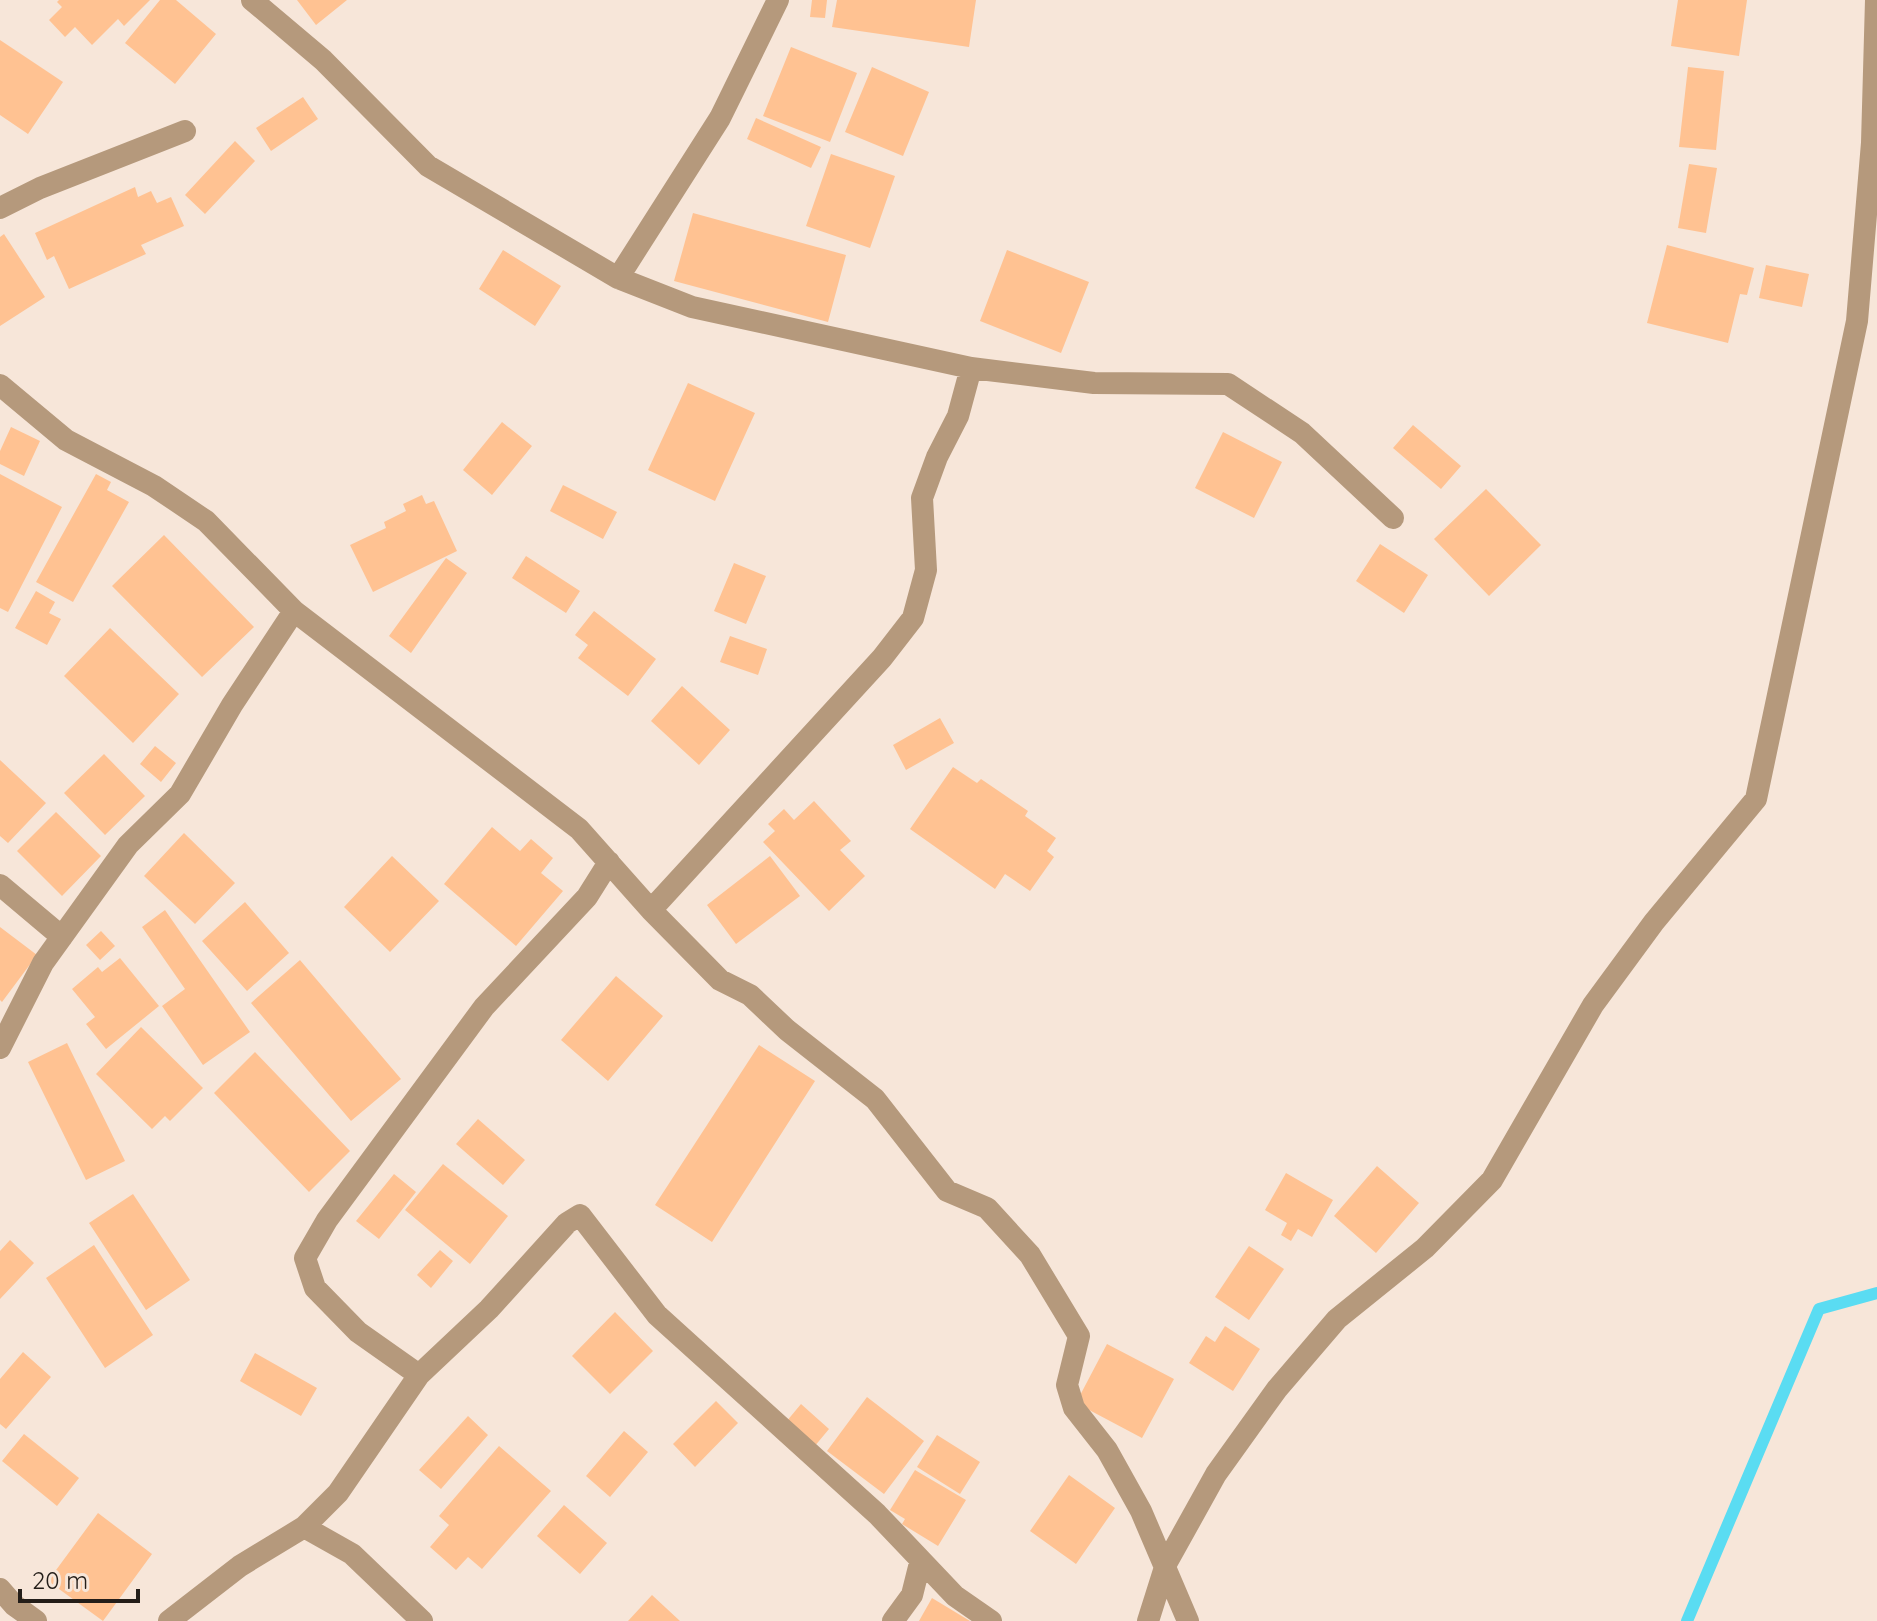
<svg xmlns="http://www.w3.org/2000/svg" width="1877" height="1621" font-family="Quicksand,sans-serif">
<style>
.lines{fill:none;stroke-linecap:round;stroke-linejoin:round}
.stream{stroke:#5adcf2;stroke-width:12}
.building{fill:#ffc292}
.minor{stroke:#b5997c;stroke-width:22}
</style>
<rect width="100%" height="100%" fill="#f7e6d9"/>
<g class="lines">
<path class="stream" d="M1687 1621 1819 1309 1877 1293"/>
</g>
<path class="building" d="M59 0H150L124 26 118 19 92 45 75 27 65 37 49 20 62 7 57 2Z
M160 0H176L216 34 175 84 125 43Z
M297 0H347L316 25Z
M812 0H827L825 18 810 17Z
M837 0H976L969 47 832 27Z
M1678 0H1747L1739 56 1671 46Z
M0 40 63 82 28 134 0 115Z
M791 47 857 73 830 142 763 116Z
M872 67 929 92 903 156 845 132Z
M1688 67 1724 71 1716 150 1679 147Z
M303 97 318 119 271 151 256 128Z
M756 118 821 147 811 168 747 139Z
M235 141 255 161 205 214 185 195Z
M831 154 895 176 870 248 806 226Z
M1689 164 1717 168 1706 233 1678 228Z
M135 187 138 197 151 191 157 203 171 197 184 226 141 245 146 254 69 289 54 256 47 260 35 233Z
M693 213 846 255 828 322 674 281Z
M4 234 45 297 0 326V237Z
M1667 245 1754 268 1747 295 1740 294 1728 343 1647 323Z
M503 250 561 286 535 326 479 289Z
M1007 250 1089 282 1061 353 980 321Z
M1766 265 1809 274 1802 307 1759 298Z
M688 383 755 413 715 501 648 470Z
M502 422 532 446 492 495 463 470Z
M1413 425 1461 466 1441 489 1393 448Z
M11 427 40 441 24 476 0 464V451Z
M1223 432 1282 462 1254 518 1195 488Z
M0 474 62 507 8 612 0 608Z
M96 474 111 482 107 490 129 502 73 602 36 582Z
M563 485 617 512 603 539 550 511Z
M1486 489 1541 545 1489 596 1434 539Z
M422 495 426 504 434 501 457 551 373 592 350 545 386 528 384 522 406 511 403 504Z
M164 535 254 627 202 677 112 586Z
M1380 544 1428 575 1404 613 1356 581Z
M526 556 580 591 566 613 512 578Z
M446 558 467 573 411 653 389 636Z
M734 563 766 576 746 624 714 611Z
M36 591 55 602 49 613 61 619 47 645 15 628Z
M594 611 656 659 628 696 578 658 588 645 575 635Z
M110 628 179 694 133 743 64 676Z
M730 636 767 649 758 675 720 662Z
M682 686 730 730 699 765 651 721Z
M940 718 954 743 906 770 893 745Z
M155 746 176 763 161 782 140 764Z
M104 754 145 796 105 835 64 793Z
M0 760 46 803 8 843 0 836Z
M953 767 977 783 981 779 1028 811 1025 816 1056 838 1047 851 1054 857 1030 891 1005 874 995 889 910 829Z
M814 801 851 841 840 850 865 876 829 911 763 842 775 831 768 824 784 809 794 820Z
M56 812 101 856 62 896 17 851Z
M492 827 520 851 531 839 553 858 541 873 563 891 516 946 444 884Z
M184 833 235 883 195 924 144 876Z
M392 856 439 901 390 952 344 907Z
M770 856 800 896 736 944 707 905Z
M245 902 289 953 247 991 202 941Z
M165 910 250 1032 203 1065 162 1006 185 989 142 927Z
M0 927 37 955 2 1002 0 1000Z
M101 931 115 946 100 960 86 945Z
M120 958 159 1006 106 1049 86 1024 95 1017 72 989 98 967 102 972Z
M300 960 401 1079 351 1121 251 1003Z
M616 976 663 1016 608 1081 561 1040Z
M141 1027 203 1088 170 1121 165 1116 152 1129 96 1074Z
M67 1043 125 1161 86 1180 28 1062Z
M759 1045 815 1081 712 1242 655 1205Z
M255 1052 350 1151 309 1192 214 1093Z
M478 1119 525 1160 503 1185 456 1144Z
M443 1164 508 1216 470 1264 405 1210Z
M1377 1166 1419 1203 1376 1253 1334 1216Z
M1286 1173 1333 1200 1312 1237 1298 1229 1291 1241 1281 1235 1287 1223 1265 1210Z
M394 1174 416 1192 379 1239 356 1221Z
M133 1194 190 1280 146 1310 89 1223Z
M10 1240 34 1263 0 1299V1251Z
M94 1245 153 1335 105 1368 46 1278Z
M1249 1246 1284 1269 1249 1320 1215 1297Z
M440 1250 453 1261 431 1288 417 1275Z
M615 1312 653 1351 610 1394 572 1356Z
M1225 1326 1260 1349 1233 1391 1189 1363 1206 1336 1215 1342Z
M1107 1344 1174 1379 1142 1438 1076 1403Z
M23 1352 51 1377 6 1429 0 1424V1379Z
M255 1353 317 1388 301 1416 240 1381Z
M867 1397 924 1441 884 1494 827 1451Z
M716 1401 738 1423 695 1467 673 1444Z
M801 1404 829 1429 814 1447 786 1422Z
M468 1416 488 1435 441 1489 419 1470Z
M624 1431 648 1452 610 1497 586 1476Z
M24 1434 79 1478 57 1506 2 1461Z
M937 1435 980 1462 960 1494 917 1467Z
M499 1446 551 1491 482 1569 468 1557 456 1570 430 1547 449 1525 439 1516Z
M915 1470 966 1500 938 1546 902 1524 905 1519 890 1510Z
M1069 1475 1115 1508 1076 1564 1030 1531Z
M564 1505 607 1543 580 1574 537 1536Z
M98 1513 152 1554 103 1621 48 1581Z
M652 1595 680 1621H628Z
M932 1598 970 1621H919Z"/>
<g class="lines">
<path class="minor" d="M252 0 323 60 428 166 618 278 720 118 778 0
M0 208 40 188 185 131
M618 278 692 307 971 368 1094 383 1228 384 1302 433 1393 518
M0 385 66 440 154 486 206 521 294 611 579 829 651 910 720 980 750 995 787 1030 875 1099 947 1191 987 1208 1030 1255 1079 1336 1067 1385 1074 1408 1107 1450 1141 1511 1188 1621
M0 885 62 937
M651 910 882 658 913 618 926 570 922 498 937 457 958 416 971 368
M0 1048 43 963 128 845 180 794 232 705 294 611
M419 1375 489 1309 567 1223 580 1215 657 1315 877 1514 955 1596 991 1621
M304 1527 338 1493 419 1375 358 1332 315 1288 305 1258 327 1220 484 1007 587 897 609 862
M0 1589 14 1605 36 1621
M169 1621 240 1566 304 1527 352 1554 422 1621
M893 1621 912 1595 920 1563
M1148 1621 1166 1564 1216 1474 1277 1389 1337 1319 1425 1248 1492 1180 1593 1005 1654 922 1756 799 1857 321 1872 143 1876 0"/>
</g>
<path d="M20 1589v12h118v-12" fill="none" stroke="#241e19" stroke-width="4"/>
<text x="32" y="1589" font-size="24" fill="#241e19" stroke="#f7e6d9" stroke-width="6" paint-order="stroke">20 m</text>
</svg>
